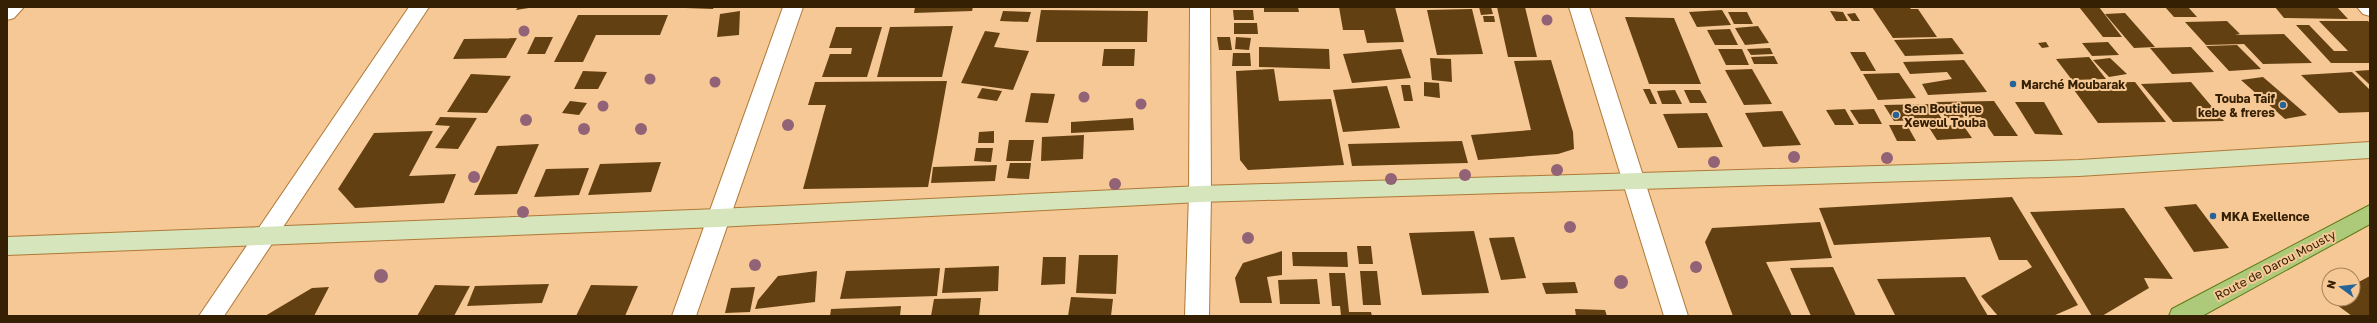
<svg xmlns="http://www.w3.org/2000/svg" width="2377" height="323" font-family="'Golos Text',sans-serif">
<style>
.building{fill:#634012}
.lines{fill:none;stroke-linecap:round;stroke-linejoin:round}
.street-casing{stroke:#af7937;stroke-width:2}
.secondary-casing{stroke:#af7937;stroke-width:2}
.primary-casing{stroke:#5f7816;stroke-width:2}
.street{fill:#fff;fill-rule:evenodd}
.secondary{fill:#d6e5bc;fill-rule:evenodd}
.primary{fill:#acca79;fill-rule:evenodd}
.tree{fill:#926376}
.poi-dot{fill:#256399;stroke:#f6c895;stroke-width:1.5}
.labels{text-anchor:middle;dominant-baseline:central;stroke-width:4;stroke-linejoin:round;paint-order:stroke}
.poi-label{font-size:12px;font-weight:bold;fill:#362004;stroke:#f6c895;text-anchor:start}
.street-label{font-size:12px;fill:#362004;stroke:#f6c895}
</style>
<rect width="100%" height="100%" fill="#f6c895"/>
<path class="building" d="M518 7H535L516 10Z
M658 7H714L713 9Z
M915 7H973L972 11 914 13Z
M1264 7H1298L1299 12H1264Z
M1339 7H1395L1404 42 1367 43 1364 30H1343Z
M1479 7H1491L1493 14 1481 15Z
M1497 7H1525L1537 57H1508Z
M1872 7H1909L1911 9H1918L1937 37 1893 38Z
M2079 7H2099L2122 37H2103Z
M2165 7H2188L2197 17H2174Z
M2275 7H2337L2348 19 2284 18Z
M1472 9 1483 54 1437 55 1427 10Z
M1041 10 1148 11 1147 42H1036Z
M1233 10H1253L1254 20H1234Z
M1722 10 1731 25 1697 27 1689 12Z
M740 11 739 35 717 37 720 14Z
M1003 11 1031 12 1028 22 1000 21Z
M1830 11 1843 12 1848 21H1836Z
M1728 12H1747L1753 24H1734Z
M1855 13 1860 21H1852L1847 14Z
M2125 13 2155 47 2134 48 2105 14Z
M578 15H668L660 35H596L583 62H554Z
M1483 16H1494L1495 22H1484Z
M1625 17 1674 18 1701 84H1649Z
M2227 21 2240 34 2235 35 2284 34 2312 63 2263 64 2244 44 2206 45 2185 22Z
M2319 21H2368L2370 23V63H2331L2296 25H2309L2334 51H2348Z
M1234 23H1257L1258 34H1234Z
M953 26 942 77H877L890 27Z
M1758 26 1769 43 1745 45 1735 28Z
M836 27H882L867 77H822L830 54H851L852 48H829Z
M1730 29 1738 45H1715L1707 30Z
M985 31 1000 33 994 47 1029 51 1013 90 961 83Z
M535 37H553L545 54H527Z
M1217 37H1230L1232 50H1219Z
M1236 37 1251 38 1249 50 1235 49Z
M517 38 506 58 453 59 464 39Z
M1952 38 1964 54 1905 56 1894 40Z
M2046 42 2049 47 2042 48 2038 43Z
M2108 42 2119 55 2092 56 2082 43Z
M2237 45 2261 69 2229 71 2206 46Z
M1259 47 1329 49 1330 69 1259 67Z
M2191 47 2214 72 2172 74 2150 48Z
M1770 48 1773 54 1751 55 1747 49Z
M1104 49H1135L1134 66H1102Z
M1401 49 1411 78 1352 83 1343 54Z
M1718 49H1742L1749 65H1726Z
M1850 52H1865L1876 71H1861Z
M1233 53H1250L1251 66H1232Z
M1774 56 1778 64H1754L1751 57Z
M2089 57 2106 79 2072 80 2056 59Z
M1430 58 1451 59 1452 82 1432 80Z
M2110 58 2127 74 2109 77 2093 60Z
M1551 60 1573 132 1574 149 1558 154 1478 160 1471 135 1531 130 1514 61Z
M1964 60 1987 92 1928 95 1922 84 1952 79 1947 72 1910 74 1903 62Z
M1274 69 1279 101 1331 99 1344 165 1248 170 1240 160 1236 71Z
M1752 69 1772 104 1744 105 1725 70Z
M2370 70V85L2355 71Z
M583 71 607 72 598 89H574Z
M2352 72 2370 90V112L2339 113 2301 75Z
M1899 73 1916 98 1878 100 1863 74Z
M471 74 511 76 487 113 447 112Z
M2263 77 2307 115 2285 119 2241 80Z
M947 81 928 187 803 189 826 105H808L815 82Z
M1424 82 1439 83 1440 98 1424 96Z
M2135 82 2166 122 2098 123 2069 83Z
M2191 82 2224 121 2173 122 2141 84Z
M1401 85H1410L1413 101H1404Z
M1387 86 1400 128 1343 132 1333 90Z
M982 88 1002 91 997 101 977 98Z
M1643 89H1650L1657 104H1650Z
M1675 90 1682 104H1662L1657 91Z
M1684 90H1700L1707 103H1690Z
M1031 93 1055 94 1048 123 1025 122Z
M570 101 587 103 579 115 562 113Z
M1994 101 2018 136H1994L1981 117 1946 118 1935 102Z
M2015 102H2044L2063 135 2035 134Z
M1932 104 1942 119 1894 121 1884 105Z
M1845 109 1854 125H1835L1826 110Z
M1874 109 1882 124H1859L1850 110Z
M1782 111 1801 145 1763 147 1745 113Z
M1707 113 1723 147 1678 148 1663 114Z
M440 117 477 118 458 149 435 148 450 126 435 125Z
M1133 118 1134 130 1071 133V122Z
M1889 125H1907L1916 141H1897Z
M1963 125 1972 138 1937 140 1928 126Z
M433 131 409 176 456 174 444 203 355 208 338 189 374 133Z
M994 131V143H978L979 132Z
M1084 135 1083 159 1041 161 1042 137Z
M1009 140H1034L1031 161H1006Z
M1462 141 1468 163 1352 166 1348 144Z
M539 144 517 194 474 195 497 146Z
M976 148H993L991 162 974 161Z
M661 162 651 192 588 195 600 164Z
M1010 163H1031L1029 179 1007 178Z
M997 165 995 181 931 183 933 167Z
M589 168 579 195 534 197 546 169Z
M2012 197 2078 305 2053 316H1998L1981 296 2032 267 2027 260H1999L1990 237 1834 245 1819 208Z
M2196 204 2229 248 2194 252 2164 207Z
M2124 208 2173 279 2144 278 2149 288 2102 316H2092L2030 212Z
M1820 222 1832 258 1766 262 1792 316H1733L1705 242 1712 228Z
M1474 231 1489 293 1422 295 1409 233Z
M1514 237 1526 278 1501 280 1489 238Z
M1357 246H1371L1373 264H1359Z
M1282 251V275L1267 277 1272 303H1240L1235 278 1243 263Z
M1292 252H1347L1348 267 1293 266Z
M1079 255H1118L1116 294 1076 293Z
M1043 257H1066L1065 284 1041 285Z
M999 266 998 291 942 293 945 268Z
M1833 267 1856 316H1811L1790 268Z
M940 268 937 296 840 299 846 271Z
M817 271 815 302 755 309 758 300 778 276Z
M1360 271H1377L1381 305H1363Z
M1329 273H1345L1349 312H1371L1372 316H1341L1340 306H1332Z
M2370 276V316H2352L2329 299H2353V285Z
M1965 277 1988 316 1895 315 1877 279Z
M1317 279 1320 304H1280L1278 280Z
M1575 282 1578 293 1546 294 1542 283Z
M549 284 542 303 467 306 475 286Z
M435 285 470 286 454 316H417Z
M591 285 638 286 625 316H576Z
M329 287 314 316H265L312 288Z
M755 287 750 312 725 313 731 288Z
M1071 297 1113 299 1111 316H1068Z
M981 298 979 316H931L934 299Z
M901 306 900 316H830L831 309Z
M1575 309 1605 310 1607 316H1576Z"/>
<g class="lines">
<defs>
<path id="street" d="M7 7H24L14 18 7 20Z
M409 7H429L224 316H199Z
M783 7H803L696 316H672Z
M1190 7H1210L1211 194 1209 316H1185L1189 194Z
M1569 7H1589L1688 316H1664Z
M2357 7H2370V16L2363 14Z"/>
<path id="secondary" d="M2370 142V158L2079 176 1200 202 718 227 7 255V237L718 209 1200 186 2079 160Z"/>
<path id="primary" d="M2370 205V224L2202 316H2169L2172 309Z"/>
</defs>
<use href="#street" class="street-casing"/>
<use href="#secondary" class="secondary-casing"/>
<use href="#primary" class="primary-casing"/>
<use href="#street" class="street"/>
<use href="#secondary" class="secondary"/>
<use href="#primary" class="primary"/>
</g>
<g class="tree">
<circle cx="1547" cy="20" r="5.5"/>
<circle cx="524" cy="31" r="5.5"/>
<circle cx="650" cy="79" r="5.5"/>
<circle cx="715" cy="82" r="5.5"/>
<circle cx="1084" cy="97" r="5.5"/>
<circle cx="1141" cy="104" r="5.5"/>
<circle cx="603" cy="106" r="5.5"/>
<circle cx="526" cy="120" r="6"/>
<circle cx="788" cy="125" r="6"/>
<circle cx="584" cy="129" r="6"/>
<circle cx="641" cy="129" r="6"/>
<circle cx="1794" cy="157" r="6"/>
<circle cx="1887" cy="158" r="6"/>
<circle cx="1714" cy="162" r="6"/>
<circle cx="1557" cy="170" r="6"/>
<circle cx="1465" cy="175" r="6"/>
<circle cx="474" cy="177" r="6"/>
<circle cx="1391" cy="179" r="6"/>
<circle cx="1115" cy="184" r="6"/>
<circle cx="523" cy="212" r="6"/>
<circle cx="1570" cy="227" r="6"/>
<circle cx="1248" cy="238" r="6"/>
<circle cx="755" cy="265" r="6"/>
<circle cx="1696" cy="267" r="6"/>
<circle cx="381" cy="276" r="7"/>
<circle cx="1621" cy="282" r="7"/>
</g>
<g class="poi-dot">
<circle cx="2013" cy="84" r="4"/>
<circle cx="2283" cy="105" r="4"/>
<circle cx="1896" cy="115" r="4"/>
<circle cx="2213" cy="216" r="4"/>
</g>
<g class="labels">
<g class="poi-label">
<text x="2021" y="84">Marché Moubarak</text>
<text x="2275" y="98" text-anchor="end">Touba Taif<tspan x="2275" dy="14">kebe &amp; freres</tspan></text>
<text x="1904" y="108">Sen Boutique<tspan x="1904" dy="14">Xeweul Touba</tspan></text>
<text x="2221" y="216">MKA Exellence</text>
</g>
<g class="street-label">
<text transform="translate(2275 265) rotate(-28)">Route de Darou Mousty</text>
</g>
</g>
<rect width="2377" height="323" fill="none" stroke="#362004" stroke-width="16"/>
<g transform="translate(2341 287) rotate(285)"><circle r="19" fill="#f6c895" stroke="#a9855b"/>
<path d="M0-3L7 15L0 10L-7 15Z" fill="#256399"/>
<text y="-6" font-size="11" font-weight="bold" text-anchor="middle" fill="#362004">N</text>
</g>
</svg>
